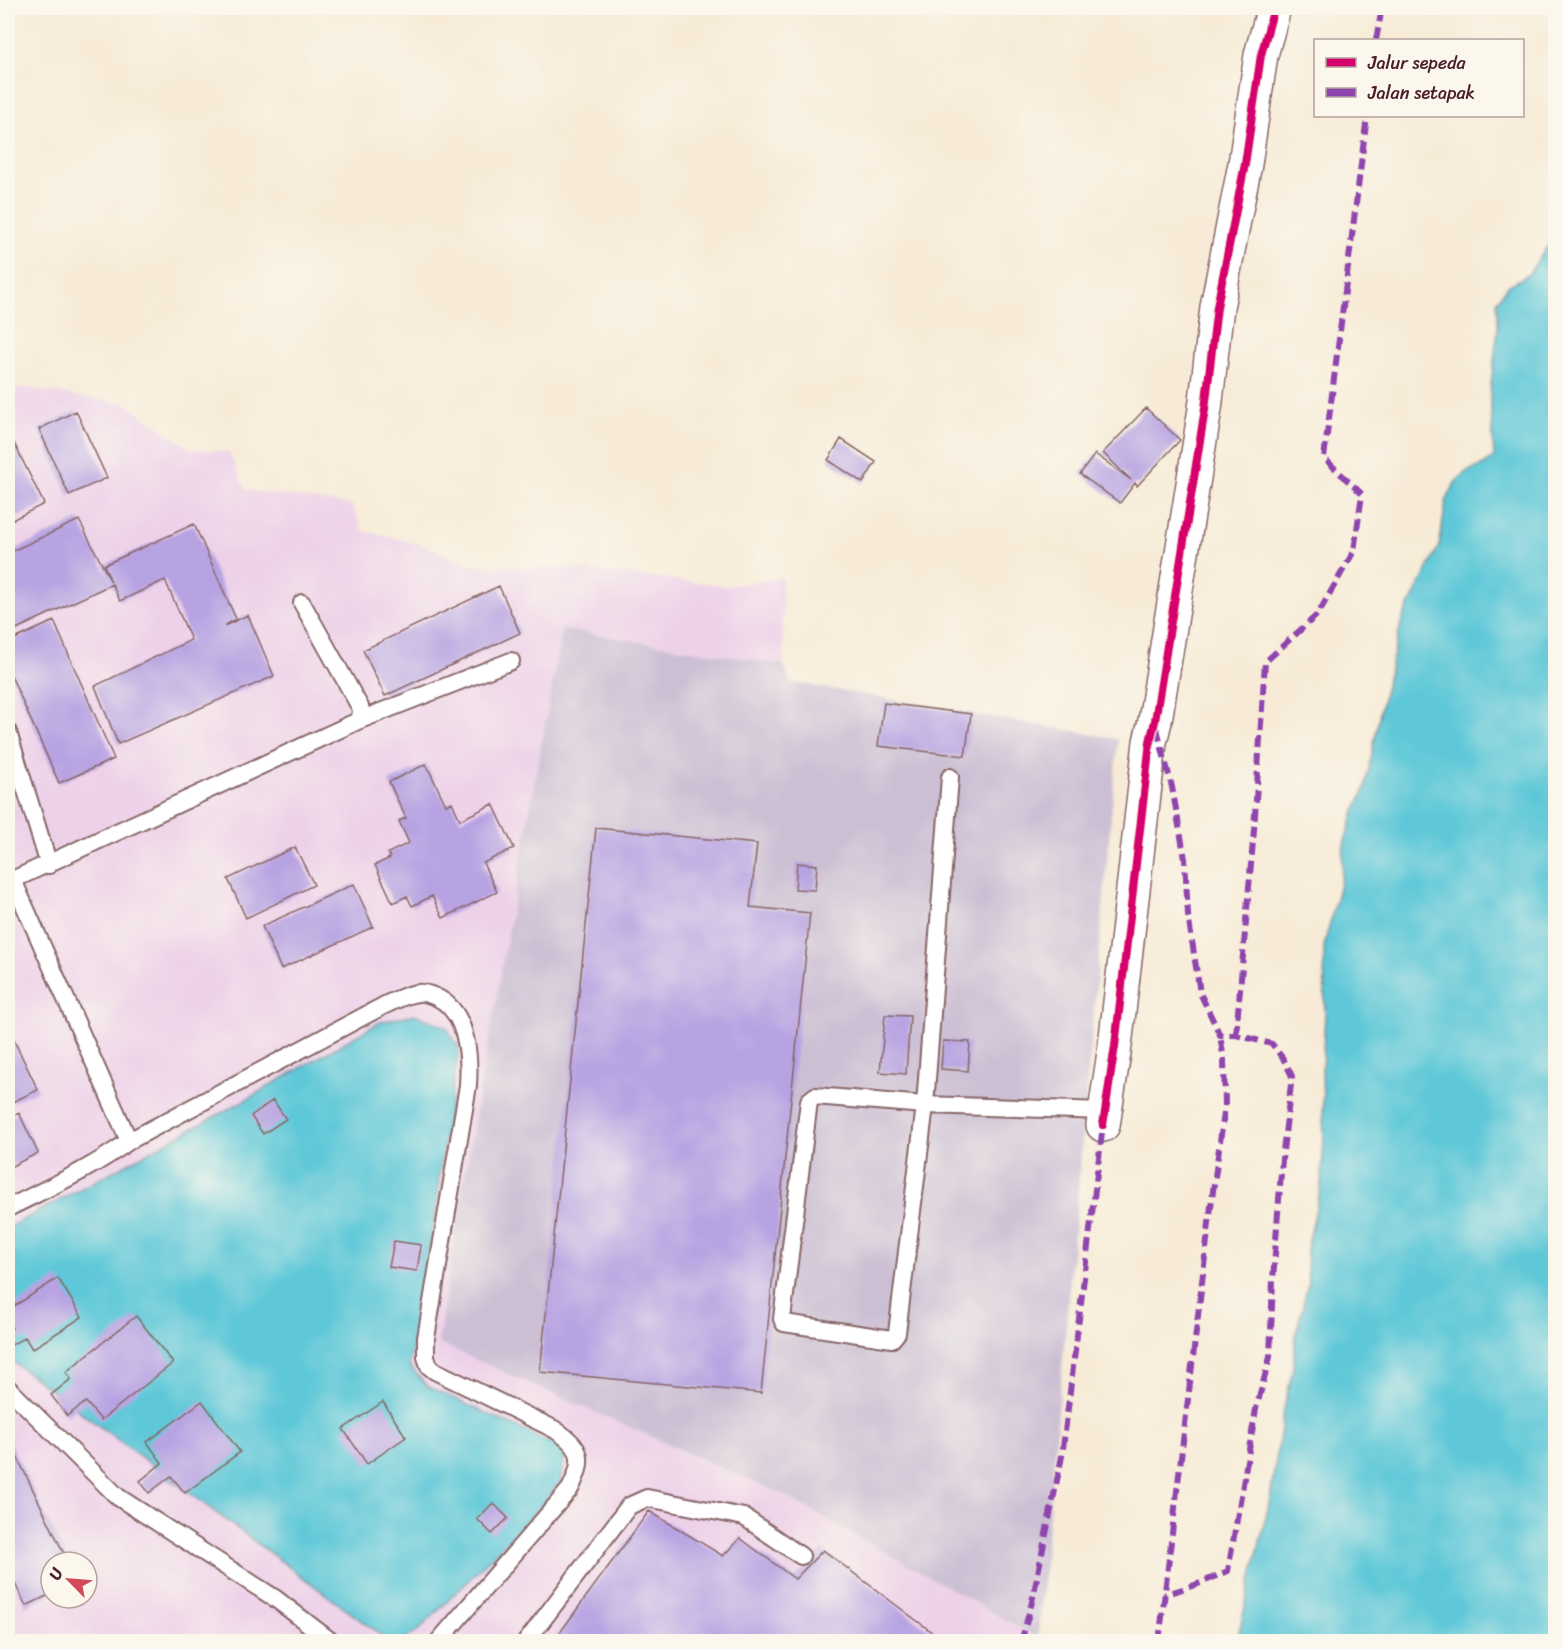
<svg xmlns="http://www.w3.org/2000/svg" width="1563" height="1649" font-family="Sriracha,sans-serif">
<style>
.built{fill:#edd1e9;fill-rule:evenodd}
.industrial{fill:#ccbfd4}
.water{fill:#5ec8d8;stroke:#547482;stroke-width:1.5}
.building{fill:#b7a3e2}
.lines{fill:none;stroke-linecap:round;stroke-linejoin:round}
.lane-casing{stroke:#876667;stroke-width:20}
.street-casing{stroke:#876667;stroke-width:36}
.lane{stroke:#fff;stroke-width:16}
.street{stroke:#fff;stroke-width:33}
.quiet{stroke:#8e44ad;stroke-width:6;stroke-dasharray:12 6;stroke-linecap:butt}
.cycleway-casing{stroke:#fbf7ec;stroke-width:11}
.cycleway{stroke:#d6006c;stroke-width:8}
</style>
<rect width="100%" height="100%" fill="#fbf7ec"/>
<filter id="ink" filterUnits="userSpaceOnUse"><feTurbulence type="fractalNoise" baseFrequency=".0167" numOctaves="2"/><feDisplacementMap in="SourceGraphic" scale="12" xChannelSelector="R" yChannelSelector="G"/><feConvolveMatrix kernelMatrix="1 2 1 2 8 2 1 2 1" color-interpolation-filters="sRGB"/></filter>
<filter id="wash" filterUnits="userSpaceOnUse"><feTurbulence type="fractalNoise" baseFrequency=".008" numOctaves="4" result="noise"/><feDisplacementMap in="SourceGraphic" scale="24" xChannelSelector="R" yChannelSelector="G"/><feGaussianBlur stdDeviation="1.35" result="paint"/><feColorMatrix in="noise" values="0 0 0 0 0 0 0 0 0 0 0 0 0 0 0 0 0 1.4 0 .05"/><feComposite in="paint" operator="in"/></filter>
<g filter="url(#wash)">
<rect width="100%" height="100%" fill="#f7ebd7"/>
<path class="built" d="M21 387 126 404 191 449 229 452 246 490 352 505 363 531 423 545 471 566 579 569 727 586 782 578 784 665 563 629 776 1490 1038 1638V1641L8 1642V391ZM51 1562H87V1598H51Z"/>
<path class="industrial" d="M562 629 784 665 790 682 1118 739 1038 1638 786 1496 438 1343 462 1191Z"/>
<path class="water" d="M1555 227V1641H1237L1270 1499 1284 1409 1293 1369 1296 1334 1308 1285 1307 1249 1321 1186 1324 1140 1322 1070 1325 1014 1324 946 1341 880 1344 844 1355 811 1365 789 1382 702 1402 620 1439 546 1446 502 1455 483 1466 472 1484 465 1494 456 1490 393 1498 328 1497 300 1509 285 1528 275 1550 243Z
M414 1014 446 1027 459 1048 439 1175 438 1199 409 1365 427 1386 566 1450 560 1482 538 1510 418 1631 402 1641 386 1639 8 1358V1228L247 1099 380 1022Z"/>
<g id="blocks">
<path class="building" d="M1146 408 1180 440 1137 486 1135 483 1120 503 1080 474 1095 454 1131 480 1103 453Z
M76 411 107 478 69 495 39 429Z
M12 439 44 504 8 522V441Z
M841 439 876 462 863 483 828 460Z
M79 520 111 582 104 565 194 524 236 619 224 626 248 615 274 676 118 744 95 686 191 640 165 580 120 601 112 584 8 633V553Z
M499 586 520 633 385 696 363 650Z
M54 621 114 759 59 783 8 669V642Z
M884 703 971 714 965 756 878 746Z
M426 764 446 805 452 802 460 820 493 804 514 848 483 863 497 892 443 918 432 896 412 906 407 896 393 903 375 865 390 858 388 853 409 843 399 821 406 818 389 782Z
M596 828 757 844 750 907 810 913 761 1393 540 1372Z
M295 847 314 885 246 918 228 879Z
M797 863 817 865 815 890 795 889Z
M354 884 373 927 281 969 262 926Z
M885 1015 910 1016 906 1074 880 1072Z
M8 1028 38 1090 8 1104Z
M943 1041 970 1042 968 1071 941 1069Z
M273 1100 286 1119 263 1134 251 1116Z
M19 1113 38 1153 8 1168V1118Z
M394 1241 421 1245 417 1271 389 1267Z
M58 1278 82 1317 32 1349 25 1337 8 1347V1331L12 1328 8 1320V1310Z
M136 1316 173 1363 101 1420 86 1402 67 1416 51 1395 71 1379 66 1372Z
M202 1401 240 1452 185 1493 171 1476 149 1493 140 1481 162 1463 147 1442Z
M383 1402 406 1437 367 1464 343 1429Z
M9 1440 68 1562H51V1594L26 1606 8 1569V1441Z
M493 1503 508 1518 492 1534 477 1519Z
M649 1511 723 1556 740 1538 795 1579 823 1550 945 1642H553Z"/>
</g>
</g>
<g filter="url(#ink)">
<use href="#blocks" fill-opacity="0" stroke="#876667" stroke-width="1.5"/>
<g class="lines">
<defs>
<path id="lane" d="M360 720 511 661
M8 732 49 865
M950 777 925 1105 897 1333 892 1339 784 1323 782 1319 809 1101 815 1096 925 1105 1104 1111
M8 882 360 720 361 710 360 707 302 603
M129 1141 383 1006C394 1001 406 994 418 993 424 992 431 995 436 997 467 1011 470 1055 468 1085L426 1338V1357L429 1366 435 1371 554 1429C583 1448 585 1459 570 1489L438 1642
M8 1208C50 1187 91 1169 129 1141L13 880
M8 1388 118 1497 276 1599 332 1642
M526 1642 629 1506 647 1498 744 1517 801 1556"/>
<path id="street" d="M1103 1125 1115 1046 1150 742 1155 721 1205 409 1217 307 1245 164 1261 55 1274 8"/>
</defs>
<use href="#lane" class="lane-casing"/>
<use href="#street" class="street-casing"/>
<use href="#lane" class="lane"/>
<use href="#street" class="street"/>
<path class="quiet" d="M1376 40 1382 8
M1157 729 1172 787 1185 859 1188 915 1200 993 1220 1035H1236L1272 1044 1284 1060 1292 1076 1282 1159 1273 1280 1270 1357 1256 1409 1228 1571 1201 1583 1164 1595
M1236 1035 1254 830 1265 662 1318 614 1354 551 1362 494 1324 458 1367 116
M1021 1642 1032 1602 1062 1456 1103 1125
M1159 1642 1212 1198 1225 1106 1224 1060 1220 1035"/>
<defs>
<path id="cycleway" d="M1103 1125 1115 1046 1150 742 1155 721 1205 409 1217 307 1245 164 1261 55 1274 8"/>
</defs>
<use href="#cycleway" class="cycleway-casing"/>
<use href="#cycleway" class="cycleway"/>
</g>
</g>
<rect width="1563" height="1649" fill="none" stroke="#fbf7ec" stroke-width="30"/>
<rect x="1314" y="39" width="210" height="78" fill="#fbf7ec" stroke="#b4a19f" stroke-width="1.5"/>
<rect x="1326" y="58" width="30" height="9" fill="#d6006c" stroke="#b4a19f" stroke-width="1.5"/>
<text x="1368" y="69" font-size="18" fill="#4a1f2b">Jalur sepeda</text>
<rect x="1326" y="88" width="30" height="9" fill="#8e44ad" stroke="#b4a19f" stroke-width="1.5"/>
<text x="1368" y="99" font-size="18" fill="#4a1f2b">Jalan setapak</text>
<g transform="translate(69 1580) rotate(295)"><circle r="28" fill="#fbf7ec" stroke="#b4a19f" stroke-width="1.5"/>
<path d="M0-4.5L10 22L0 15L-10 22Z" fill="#d1495b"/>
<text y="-9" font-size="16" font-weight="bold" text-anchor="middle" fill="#4a1f2b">U</text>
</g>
</svg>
